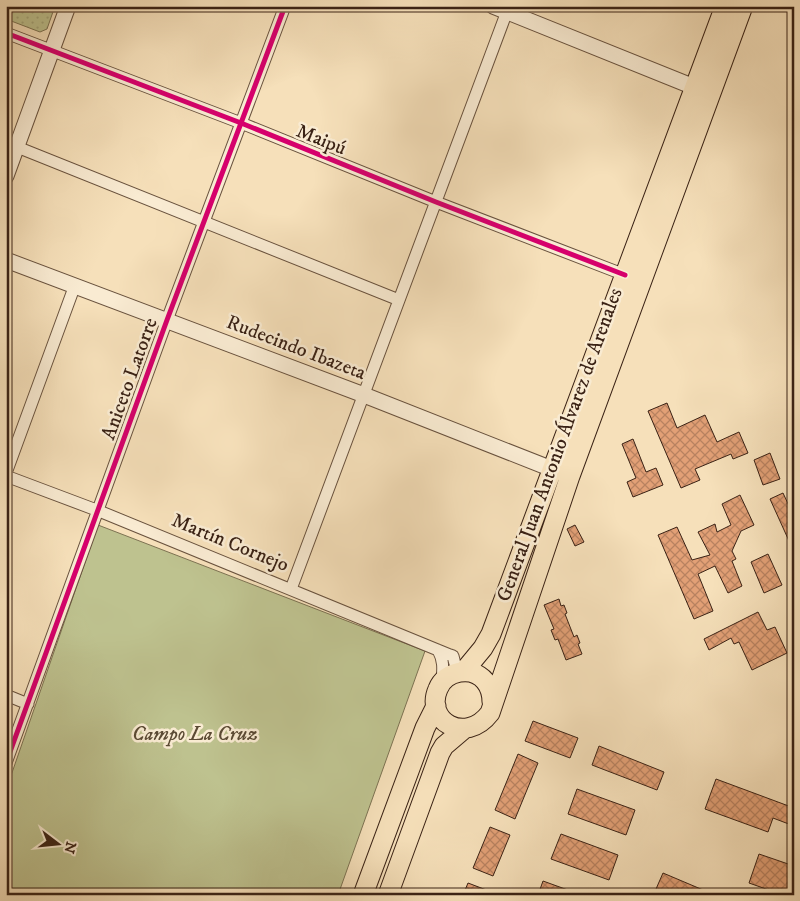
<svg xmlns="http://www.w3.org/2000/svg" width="800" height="901" font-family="'IM FELL DW Pica',serif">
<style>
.grass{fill:url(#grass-dots);stroke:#7c7252}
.park{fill:#bec28f;stroke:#7c7252}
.building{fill:url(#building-cross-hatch);stroke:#3a2215}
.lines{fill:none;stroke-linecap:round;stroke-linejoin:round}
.minor-casing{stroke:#69523e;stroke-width:13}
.tertiary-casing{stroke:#69523e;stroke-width:17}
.primary-casing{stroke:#3a2215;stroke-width:21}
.minor{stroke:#f9ebd2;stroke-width:11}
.tertiary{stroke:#f9ebd2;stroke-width:15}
.primary{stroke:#f6e0ba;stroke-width:19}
.cycleway-casing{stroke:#f9ebd2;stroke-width:8}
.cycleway{stroke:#d6006c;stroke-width:5}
.labels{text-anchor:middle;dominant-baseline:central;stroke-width:5;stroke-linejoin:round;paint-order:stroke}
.street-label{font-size:20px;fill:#3a2215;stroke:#f9ebd2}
.park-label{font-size:20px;font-style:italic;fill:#5b4a34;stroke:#f9ebd2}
</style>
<defs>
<pattern id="grass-dots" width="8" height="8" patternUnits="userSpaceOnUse" patternTransform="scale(1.25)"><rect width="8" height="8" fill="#bec28f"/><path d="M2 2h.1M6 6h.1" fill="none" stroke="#a4a67a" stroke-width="1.8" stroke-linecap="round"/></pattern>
<pattern id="building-cross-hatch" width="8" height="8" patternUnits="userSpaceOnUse" patternTransform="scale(1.25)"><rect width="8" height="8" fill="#e2a076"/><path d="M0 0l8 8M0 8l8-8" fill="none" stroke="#b88260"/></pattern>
</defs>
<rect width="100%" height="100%" fill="#f6e0ba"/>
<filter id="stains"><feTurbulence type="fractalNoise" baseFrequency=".004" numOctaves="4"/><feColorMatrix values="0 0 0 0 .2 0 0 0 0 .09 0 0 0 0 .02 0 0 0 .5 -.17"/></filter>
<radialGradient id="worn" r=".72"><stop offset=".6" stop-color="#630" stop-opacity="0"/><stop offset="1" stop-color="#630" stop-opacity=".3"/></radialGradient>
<path class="grass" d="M6 6H55L47 29 40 32 6 19Z"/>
<path class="park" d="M98 525 425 651 338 895H6V790Z"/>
<path class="building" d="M667 403 677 428 705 415 717 442 739 432 748 453 733 459 731 454 695 469 700 480 681 488 648 411Z
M633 439 646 472 656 468 663 485 633 497 627 482 636 478 622 444Z
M770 453 780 479 763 485 754 460Z
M783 493 790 508 792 507 794 511V552L770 499Z
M740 495 754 525 741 531 732 551 736 559 732 561 742 586 728 593 715 566 698 574 713 611 694 619 658 535 677 527 692 560 710 555 698 532 715 524 717 532 731 525 722 504Z
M575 525 584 542 575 546 567 529Z
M768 554 782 585 764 593 751 562Z
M559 599 561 606 564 605 567 613 565 614 574 637 577 635 580 643 578 644 582 654 566 660 558 639 555 640 551 630 554 629 544 605Z
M758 612 767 630 775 627 787 653 752 670 739 642 734 644 731 638 709 650 704 639Z
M533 721 578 738 570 758 525 741Z
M599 746 664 772 657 790 592 765Z
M518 754 538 763 515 819 495 810Z
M716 779 794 808V826L773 818 768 832 705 809Z
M577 789 635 810 626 835 568 814Z
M490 827 510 835 493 876 473 868Z
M561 834 618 855 609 880 551 859Z
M759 854 794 866V895H783L749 883Z
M663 873 715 895H670L656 889Z
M543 881 579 894V895H538Z
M468 883 497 894V895H463Z"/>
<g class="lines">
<defs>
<path id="minor" d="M6 33 241 123 436 202 625 275
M17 147 399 300
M6 473 75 285
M6 476 99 511 450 655 453 656 457 672
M291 589 509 6
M438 650C444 661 443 669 442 682
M6 695 28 704
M6 763 167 320 285 6"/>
<path id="tertiary" d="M493 6 694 87
M6 176 68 6
M6 260 364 395 562 473"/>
<path id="primary" d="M464 671 483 648 491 634 725 6
M492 702C492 695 490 687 485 681 472 665 445 671 438 689 424 720 465 746 490 713L570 476 743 6
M363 895 425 728 436 706
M388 895 440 753 444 746 464 729"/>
</defs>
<use href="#minor" class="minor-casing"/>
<use href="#tertiary" class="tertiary-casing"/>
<use href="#primary" class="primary-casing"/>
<use href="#minor" class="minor"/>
<use href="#tertiary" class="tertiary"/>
<use href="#primary" class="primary"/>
<defs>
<path id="cycleway" d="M6 33 241 123 436 202 625 275
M6 763 167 320 285 6"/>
</defs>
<use href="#cycleway" class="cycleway-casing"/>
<use href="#cycleway" class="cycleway"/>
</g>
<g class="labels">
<g class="street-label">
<text transform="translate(321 140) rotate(22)">Maipú</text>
<text transform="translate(296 348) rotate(21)">Rudecindo Ibazeta</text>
<text transform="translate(130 379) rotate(-70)">Aniceto Latorre</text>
<text transform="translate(560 445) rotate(-70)">General Juan Antonio Álvarez de Arenales</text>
<text transform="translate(230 543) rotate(22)">Martín Cornejo</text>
</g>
<g class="park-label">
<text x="195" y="734">Campo La Cruz</text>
</g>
</g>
<rect width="800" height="901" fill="none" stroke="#f6e0ba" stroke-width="25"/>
<rect x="8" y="8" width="785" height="886" fill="none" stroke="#3a2215" stroke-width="2.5"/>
<rect x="12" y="12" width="775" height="876" fill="none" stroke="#3a2215"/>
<g transform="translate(58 844) rotate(106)" stroke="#f9ebd2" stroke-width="4" paint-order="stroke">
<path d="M0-4L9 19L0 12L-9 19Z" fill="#3a2215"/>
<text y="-8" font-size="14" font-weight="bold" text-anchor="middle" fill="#3a2215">N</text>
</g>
<rect width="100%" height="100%" filter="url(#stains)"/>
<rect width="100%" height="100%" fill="url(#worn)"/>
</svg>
